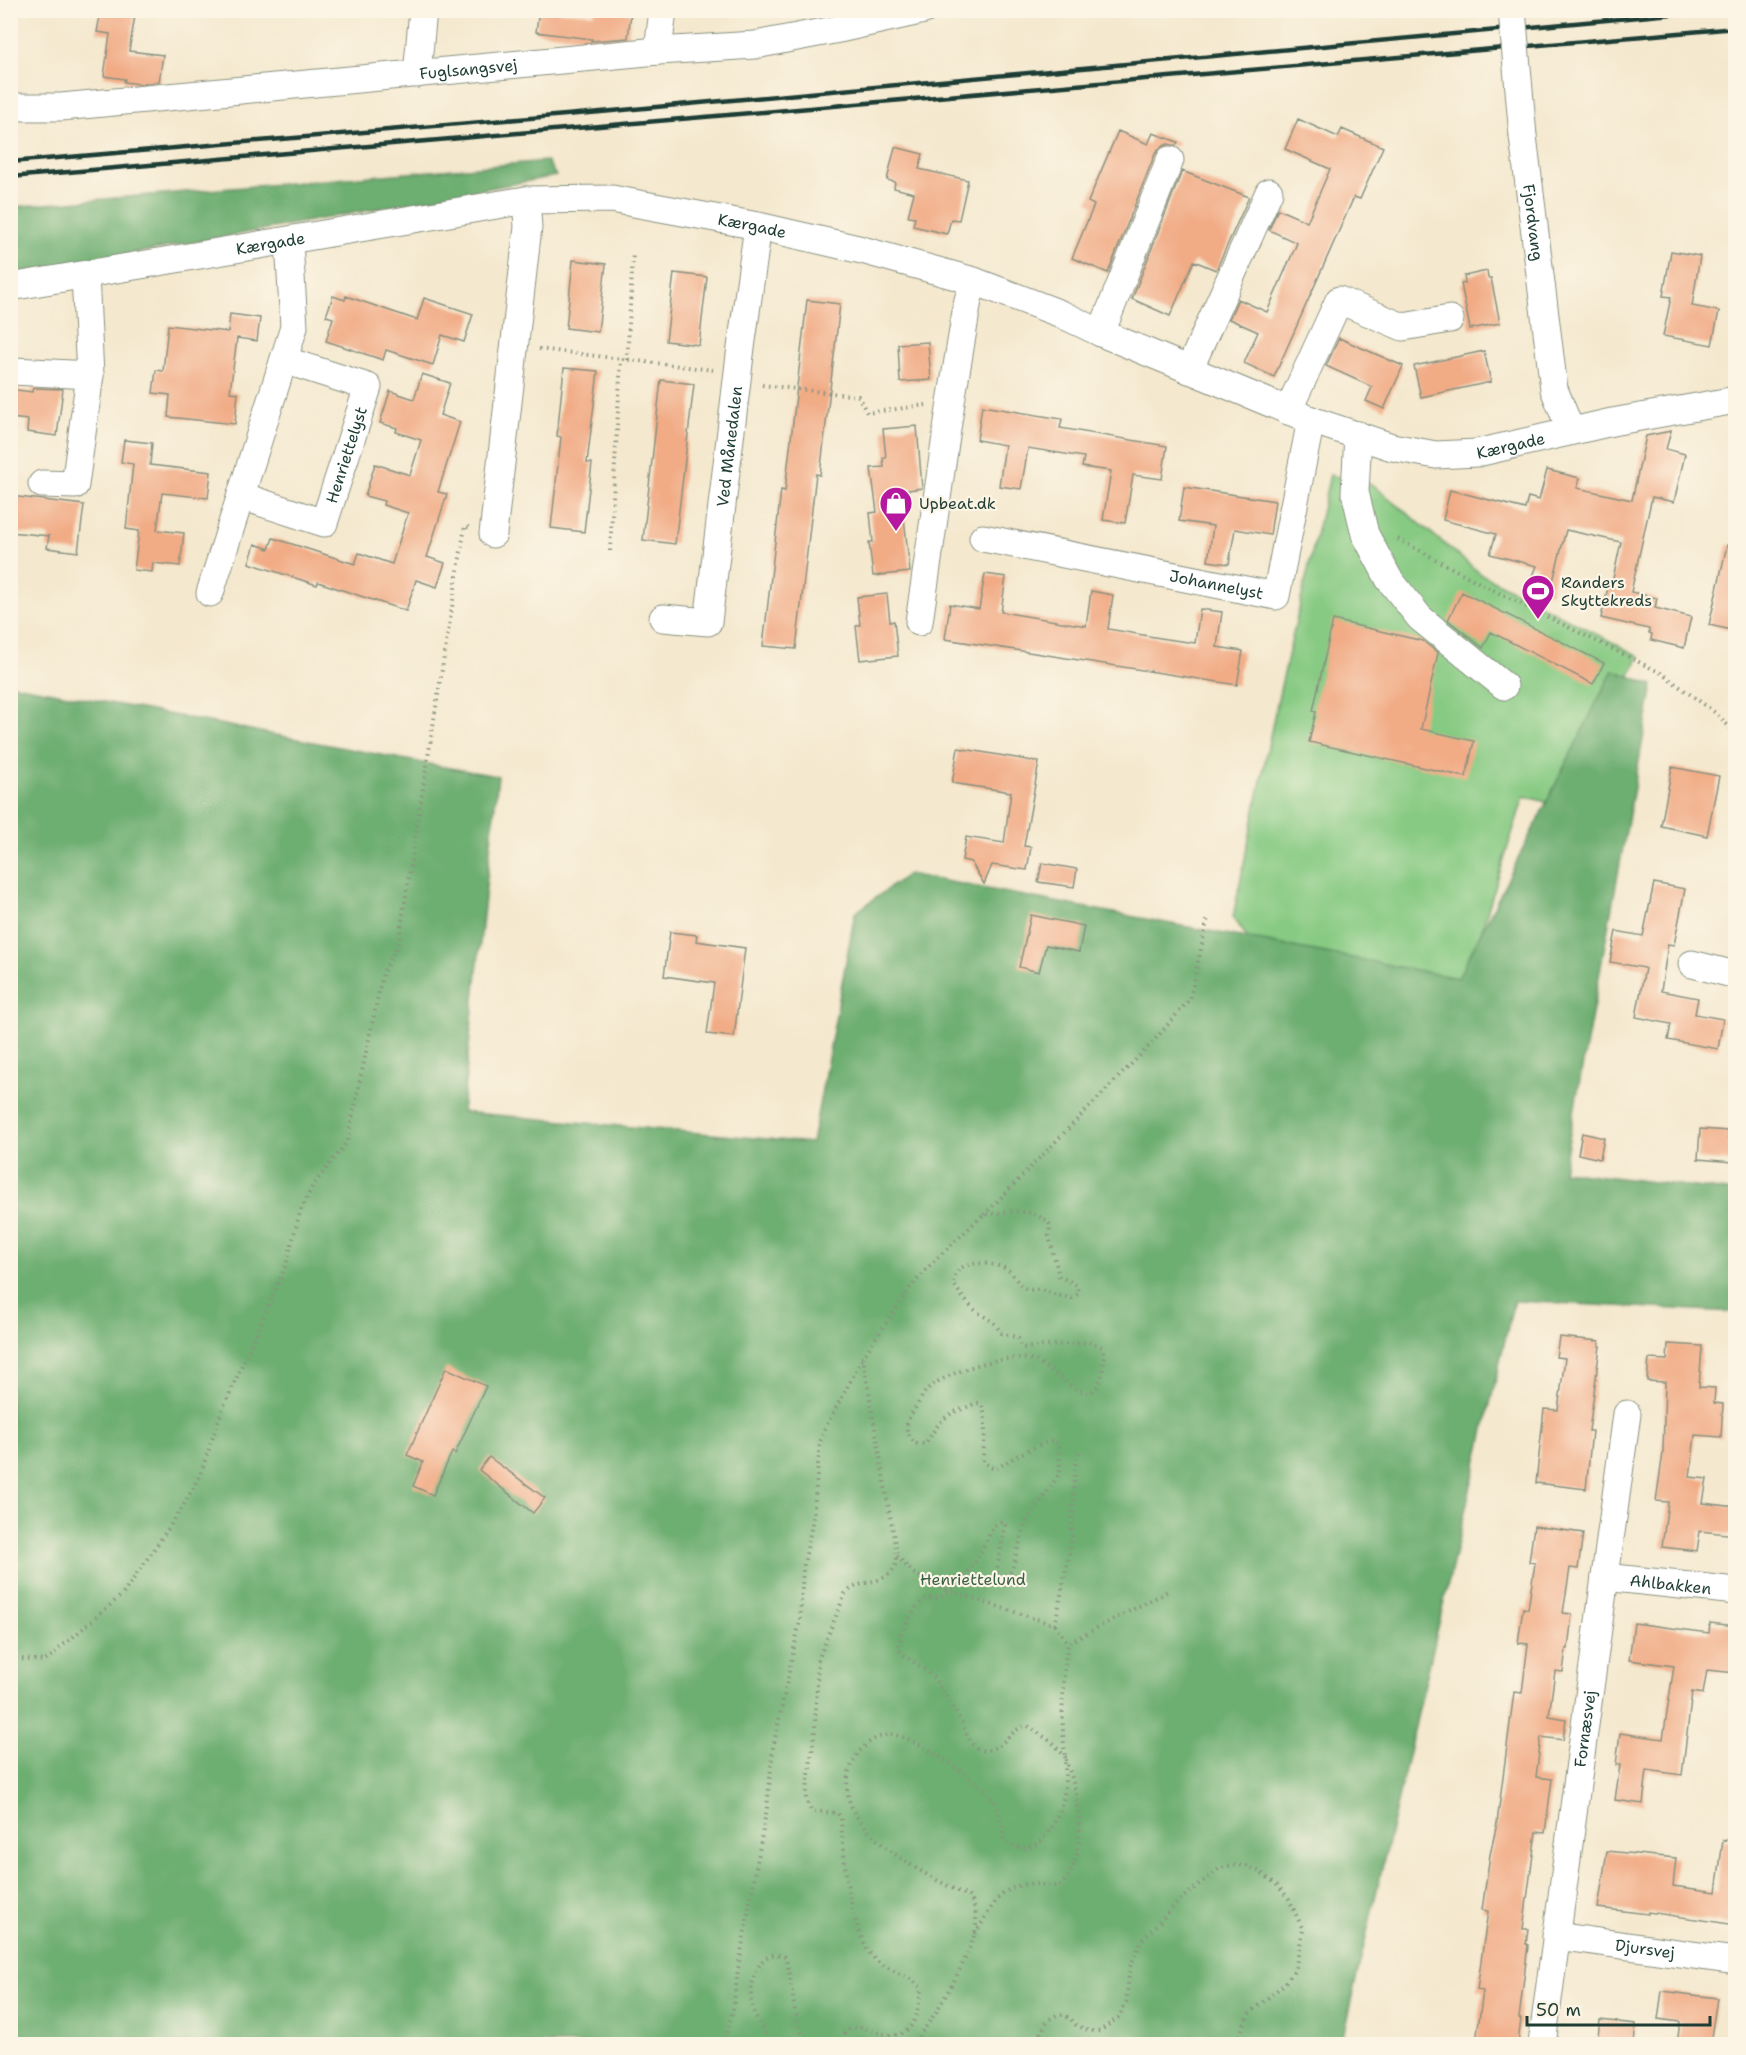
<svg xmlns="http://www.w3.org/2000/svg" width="1746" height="2055" font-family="'Shantell Sans',sans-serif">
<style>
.green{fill:#87ca83;stroke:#53845c;stroke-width:1.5}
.forest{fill:#6dae71;stroke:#467652;stroke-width:1.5}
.building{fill:#f1ab85}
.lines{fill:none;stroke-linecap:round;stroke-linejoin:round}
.minor-casing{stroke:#8a9281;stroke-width:29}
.path{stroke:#8a9281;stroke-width:4;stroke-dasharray:1.5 4.5;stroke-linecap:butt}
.minor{stroke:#fff;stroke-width:27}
.rail{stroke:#1f3d34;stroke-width:4.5}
.minor-bridge-casing{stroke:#8a9281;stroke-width:29;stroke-linecap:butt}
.minor-bridge{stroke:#fff;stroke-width:27}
.labels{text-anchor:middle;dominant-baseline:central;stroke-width:4.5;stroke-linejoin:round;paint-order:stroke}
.street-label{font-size:16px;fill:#1f3d34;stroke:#fcf5e5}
.poi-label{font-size:16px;fill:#1f3d34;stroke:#fcf5e5;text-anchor:start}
.park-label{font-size:16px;fill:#396048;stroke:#fcf5e5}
</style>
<rect width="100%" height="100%" fill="#fcf5e5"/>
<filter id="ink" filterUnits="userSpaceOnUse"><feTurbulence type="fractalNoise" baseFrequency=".0167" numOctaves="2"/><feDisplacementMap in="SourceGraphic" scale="12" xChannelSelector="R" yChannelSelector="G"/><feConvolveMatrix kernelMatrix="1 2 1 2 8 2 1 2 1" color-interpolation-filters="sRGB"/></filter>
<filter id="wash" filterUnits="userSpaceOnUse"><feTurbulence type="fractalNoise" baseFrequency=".008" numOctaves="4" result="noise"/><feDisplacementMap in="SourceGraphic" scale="24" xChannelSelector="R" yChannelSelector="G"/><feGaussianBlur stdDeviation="1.35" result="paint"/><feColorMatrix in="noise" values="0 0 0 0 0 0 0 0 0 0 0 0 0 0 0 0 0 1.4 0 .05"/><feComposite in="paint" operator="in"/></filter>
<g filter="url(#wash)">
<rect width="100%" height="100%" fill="#f4e8ce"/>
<path class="green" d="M1330 475 1373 485 1481 574 1639 656 1568 808 1524 796 1466 979 1265 963 1233 917 1275 712Z"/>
<path class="forest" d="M547 161 556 176 11 276V207Z
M1613 670 1653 685 1563 1171 1735 1192V1312L1514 1301 1341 2044H11L10 684 439 766 498 776 462 1112 812 1143 855 913 908 874 1458 978Z"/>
<g id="blocks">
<path class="building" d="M101 10H136L129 51 163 55 159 82 139 84 124 82 125 79 104 76 110 34 97 32Z
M539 10 594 14 595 10 631 12 628 38 591 41 592 39 536 32Z
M1298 119 1338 137 1342 129 1383 147 1360 199 1354 197 1274 377 1244 363 1258 332 1229 319 1238 299 1267 312 1297 243 1269 230 1278 209 1307 222 1330 169 1285 149Z
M1118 131 1148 144 1153 133 1178 142 1176 146 1168 144 1161 147 1155 154 1108 273 1072 258 1094 205 1088 202Z
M895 147 923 154 919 169 968 180 959 220 951 219 947 234 913 226 915 217 908 216 914 193 894 188 895 182 887 180Z
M1182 171 1249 197 1216 270 1194 261 1170 316 1132 299Z
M1671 251 1700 256 1692 306 1719 311 1712 345 1663 336 1671 297 1663 296Z
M573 260 606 264 598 332 566 328Z
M1487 271 1488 278H1491L1500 323 1470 329 1461 284 1465 283 1464 276Z
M674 273 707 277 699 345 666 341Z
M333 296 345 300 346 296 417 320 424 298 473 314 464 342 442 335 433 365 386 350 383 360 326 341 333 318 326 316Z
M807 300 840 304 820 475 816 474 796 649 763 646 781 490 785 491Z
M230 314 260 318 257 341 237 338 230 392 238 393 235 424 168 417 170 395 153 393 156 370 163 371 168 325 228 332Z
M1339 338 1403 366 1384 409 1366 401 1372 387 1326 366Z
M928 342 931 380 900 382 898 344Z
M1484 351 1491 382 1421 397 1414 366Z
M564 368 598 371 587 463H592L584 532 551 528 561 437 557 436Z
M422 374 450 383 440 415 460 422 438 492 447 494 427 557 445 563 437 587 416 580 406 611 318 582 317 585 249 563 255 544 269 549 273 538 355 564 359 553 392 564 408 513 383 505 384 501 365 496 375 464 410 475 421 440 396 432 397 428 380 423 390 391 414 399Z
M661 380 694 384 675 544 643 540Z
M33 388 63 389 57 436 27 432 28 420 10 418V389L32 392Z
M982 406 1062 419 1060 428 1167 446 1162 479 1133 475 1125 523 1103 520 1111 471 1082 467 1084 457 1028 448 1021 489 999 486 1005 445 977 440Z
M917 426 922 488 901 491 910 572 873 576 869 542H873L870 513 877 512 871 468 884 467 883 458H886L883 429Z
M1671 431 1666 449 1685 454 1674 502 1652 497 1631 592 1657 598 1655 608 1691 617 1684 648 1651 640 1652 634 1649 633V629L1601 618 1608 587 1611 588 1621 542 1566 530 1550 593 1529 586 1537 566 1490 554 1496 534 1443 520 1450 490 1525 509 1528 497 1539 500 1547 470 1580 478 1577 488 1632 500 1646 436Z
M124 440 152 443 150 465 211 472 208 498 162 493 157 530 184 533 180 566 153 563 152 572 134 570 139 531 126 529 133 464 121 462Z
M1184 487 1275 501 1270 535 1235 529 1229 564 1208 561 1213 526 1179 521Z
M10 496 84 505 78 552 47 548 49 536 10 532Z
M1727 545H1736V631L1709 625Z
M985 574 1006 577 1001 612 1086 626 1091 591 1113 595 1108 629 1166 639 1195 643 1200 609 1222 612 1217 647 1243 651 1237 685 945 639 950 604 979 609Z
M1462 592 1604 663 1593 684 1491 632 1483 648 1448 620Z
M887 594 890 622 894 621 898 656 860 660 856 626 860 625 857 597Z
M1333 620 1423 641 1438 653 1421 729 1474 741 1466 777 1309 742 1316 712 1313 711Z
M958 748 1039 762 1024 846 1031 847 1027 870 992 865 984 884 971 862 962 860 966 837 1004 843 1011 792 952 783Z
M1672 767 1719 776 1707 836 1661 826Z
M1042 863 1077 869 1074 887 1038 882Z
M1654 883 1685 889 1674 945 1668 944 1661 991 1698 998 1695 1014 1723 1019 1718 1049 1668 1040 1671 1024 1636 1017 1645 968 1610 962 1616 931 1643 936Z
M1031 915 1084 926 1079 952 1046 945 1039 972 1019 967Z
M670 932 697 935 696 941 745 948 734 1037 707 1034 714 983 664 976Z
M1700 1129 1728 1131V1138L1735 1139 1733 1162 1698 1159Z
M1582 1133 1604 1138 1600 1159 1578 1154Z
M1559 1337 1599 1341V1346H1600L1589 1431H1592L1586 1489 1536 1483 1544 1409 1558 1410 1565 1358 1556 1357Z
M1668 1344 1702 1346 1699 1387 1715 1388 1714 1403 1723 1404 1721 1437 1695 1435 1690 1477 1707 1479 1703 1503 1736 1507V1535L1700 1531 1697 1551 1662 1547 1668 1502 1656 1501 1663 1453 1665 1382 1647 1381 1649 1359 1667 1360Z
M446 1368 486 1386 455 1454 452 1452 433 1495 413 1486 423 1462 407 1455Z
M489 1457 545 1498 533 1513 479 1470Z
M1534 1526 1583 1533 1578 1569 1570 1568 1563 1613 1572 1614 1568 1649H1566L1563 1672 1555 1671 1549 1716 1566 1719 1563 1740 1541 1737 1536 1777 1552 1779 1545 1833 1536 1832 1523 1929H1528L1526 1944 1528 1945 1519 2018 1521 2019 1518 2044H1484V2043L1476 2042 1483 1991 1477 1990 1488 1911 1482 1910 1490 1855 1497 1823 1514 1692 1522 1693 1528 1644 1518 1643 1523 1608 1528 1609 1535 1563 1529 1562Z
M1634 1623 1709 1633 1710 1623 1736 1626V1673L1707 1670 1703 1694 1692 1692 1682 1775 1647 1770 1643 1804 1615 1800 1620 1765H1616L1620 1733 1663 1739 1674 1666 1629 1660Z
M1723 1840 1736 1841V1925L1648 1912V1914L1598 1908 1607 1851 1676 1858 1673 1886 1716 1892Z
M1662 1991 1717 1998 1710 2044H1677L1680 2022 1658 2019Z
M1600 2020 1636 2024 1634 2044H1597Z"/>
</g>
</g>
<g filter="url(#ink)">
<use href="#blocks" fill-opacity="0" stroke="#8a9281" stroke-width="1.5"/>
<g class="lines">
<defs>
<g id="minor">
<path d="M658 51 663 10"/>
<path d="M417 74 423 10"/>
<path id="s1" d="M10 107H61L658 51 755 45 839 29 924 10"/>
<path id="s2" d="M1523 136 1554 389 1571 431"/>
<path id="s3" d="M10 287 526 200 612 199 758 226 862 250 974 281 1061 314 1101 333 1311 420 1392 447 1436 455 1477 453 1612 422 1736 400"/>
<path d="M1101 333 1170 160"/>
<path d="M1189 370 1269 192"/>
<path d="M13 371 90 375"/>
<path d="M1288 411 1339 300 1403 327 1450 319"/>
<path d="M1358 435 1355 492 1365 534 1389 579 1420 618 1504 686"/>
<path d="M42 484 75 485 90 375 85 275"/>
<path id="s4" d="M241 496 324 523 368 387 284 360"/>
<path d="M493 534 528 227 526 200"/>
<path id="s5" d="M983 538 1276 596 1311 420"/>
<path d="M210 593 294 327 289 241"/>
<path id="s6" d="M663 618 708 622 740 355 758 226"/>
<path d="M919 622 951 402 968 300 974 281"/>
<path d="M1692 964 1736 975"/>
<path id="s7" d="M1605 1577 1736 1591"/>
<path id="s8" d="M1556 1936 1736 1961"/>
<path id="s9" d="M1542 2044 1627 1414"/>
</g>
</defs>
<use href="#minor" class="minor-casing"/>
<path class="path" d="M539 349 713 370
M627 360 633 254
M762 385 858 396 867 413 926 405
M1398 539 1489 588 1661 673 1717 714 1736 734
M610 551 621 359
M984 1215 1151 1044 1190 999 1208 917
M897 1556 913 1573 925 1580 950 1591 1055 1625 1068 1643
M1055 1625 1071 1544 1075 1466 1080 1449
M10 1658 45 1661 123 1594 181 1510 200 1475 221 1413 286 1265 300 1212 312 1187 347 1142 383 972 398 945 465 526 470 528
M975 1934C991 1910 998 1885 1031 1884 1040 1884 1050 1887 1059 1886 1085 1868 1081 1813 1074 1786 1072 1775 1066 1765 1065 1755 1061 1721 1062 1677 1068 1643L1170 1590
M723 2044 733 2011 738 1969 767 1807 773 1748 800 1620 803 1569 813 1519 820 1442 824 1430 863 1358
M772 2044C766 2033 755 2019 752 2006 747 1987 759 1944 785 1957 795 1986 790 2019 809 2044
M837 2044C841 2039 846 2029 853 2028 862 2026 872 2031 880 2033 913 2043 919 2014 921 1988 908 1973 887 1972 874 1958 849 1933 843 1853 841 1818L837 1813 812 1811 808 1805 806 1797 815 1729 818 1660 845 1594C863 1575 894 1589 897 1556L863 1357 910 1288 934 1261 983 1215 1012 1211 1032 1213 1048 1221 1050 1225 1049 1236 1059 1276 1077 1285 1078 1294 1072 1298C1061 1297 1052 1293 1041 1290 1036 1289 1032 1291 1027 1289 1018 1286 1015 1275 1008 1270 995 1262 963 1259 956 1274 954 1276 954 1280 953 1283 959 1292 966 1303 975 1310 988 1320 992 1318 1001 1333L1018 1338 1021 1347 1025 1348 1089 1342 1102 1347C1106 1358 1103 1388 1090 1392 1076 1396 1049 1366 1036 1361 1009 1351 954 1370 931 1386 924 1391 920 1401 915 1408 905 1423 903 1429 915 1444H925C937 1427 941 1416 962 1409 969 1407 973 1403 980 1403 989 1413 983 1446 983 1461L989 1467 996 1469C1009 1460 1041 1441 1055 1441L1059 1445 1060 1472 1051 1487 1025 1523 1012 1570 1008 1576 1003 1578 998 1574 997 1569 1005 1525 1001 1522 994 1526 973 1566 950 1591 937 1598H927L917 1606 901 1634 899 1649C906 1660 924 1666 934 1679 943 1691 952 1706 960 1719 966 1730 968 1743 979 1750 1005 1753 1007 1728 1028 1726L1053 1743 1065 1757C1065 1771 1066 1786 1063 1800 1057 1825 1032 1868 1004 1838 1001 1826 1000 1809 993 1799 981 1782 916 1738 895 1735 881 1732 864 1744 857 1755 814 1821 922 1873 968 1896 977 1905 978 1924 974 1936 966 1962 931 2027 911 2044
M1034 2044 1048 2020 1057 2015H1063L1070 2018 1076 2025 1089 2031H1100L1119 2017 1126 2002 1130 1967 1142 1940 1181 1899 1220 1868 1234 1865 1247 1866 1260 1872 1276 1884 1289 1899 1303 1930 1295 1970 1284 1984 1248 2015 1236 2044"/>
<use href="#minor" class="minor"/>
<path class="rail" d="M10 162 601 112 1716 10
M10 177 1736 28"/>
<defs>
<path id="minor-bridge" d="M1512 10 1523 136"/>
</defs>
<use href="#minor-bridge" class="minor-bridge-casing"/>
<use href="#minor-bridge" class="minor-bridge"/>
</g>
</g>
<defs>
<symbol id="shop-pin" viewBox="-11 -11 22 30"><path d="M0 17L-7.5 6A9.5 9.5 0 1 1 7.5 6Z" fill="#b5179e" stroke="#fcf5e5"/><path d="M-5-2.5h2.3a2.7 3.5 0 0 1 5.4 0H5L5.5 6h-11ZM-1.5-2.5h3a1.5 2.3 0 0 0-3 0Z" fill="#fff"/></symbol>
<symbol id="stadium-pin" viewBox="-11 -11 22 30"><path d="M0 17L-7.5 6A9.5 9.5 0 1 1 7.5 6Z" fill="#b5179e" stroke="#fcf5e5"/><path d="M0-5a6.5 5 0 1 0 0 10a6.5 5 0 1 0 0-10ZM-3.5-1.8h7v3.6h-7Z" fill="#fff"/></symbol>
</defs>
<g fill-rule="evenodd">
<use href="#shop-pin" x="877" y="484" width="38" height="52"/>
<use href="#stadium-pin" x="1519" y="572" width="38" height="52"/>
</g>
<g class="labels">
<g class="street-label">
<text stroke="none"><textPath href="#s1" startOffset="460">Fuglsangsvej</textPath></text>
<text stroke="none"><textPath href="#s2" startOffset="87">Fjordvang</textPath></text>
<text stroke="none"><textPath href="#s3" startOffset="752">Kærgade</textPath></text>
<text stroke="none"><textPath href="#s3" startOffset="264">Kærgade</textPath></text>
<text stroke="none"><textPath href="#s3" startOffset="1551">Kærgade</textPath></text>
<text stroke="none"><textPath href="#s6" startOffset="222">Ved Månedalen</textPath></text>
<text stroke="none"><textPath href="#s4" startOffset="159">Henriettelyst</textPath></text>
<text stroke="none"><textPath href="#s5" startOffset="238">Johannelyst</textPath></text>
<text stroke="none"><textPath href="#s7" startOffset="66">Ahlbakken</textPath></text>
<text stroke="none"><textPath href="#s9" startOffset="318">Fornæsvej</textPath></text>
<text stroke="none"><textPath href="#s8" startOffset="90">Djursvej</textPath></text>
</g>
<g class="poi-label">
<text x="919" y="503">Upbeat.dk</text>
<text x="1561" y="582">Randers<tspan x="1561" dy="18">Skyttekreds</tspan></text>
</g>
<g class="park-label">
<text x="973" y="1579">Henriettelund</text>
</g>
</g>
<rect width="1746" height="2055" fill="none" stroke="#fcf5e5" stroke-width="36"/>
<path d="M1527 2016v9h183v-9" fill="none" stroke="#1f3d34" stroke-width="3"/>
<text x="1536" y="2016" font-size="18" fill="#1f3d34" stroke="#fcf5e5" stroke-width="4.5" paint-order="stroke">50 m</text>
</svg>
